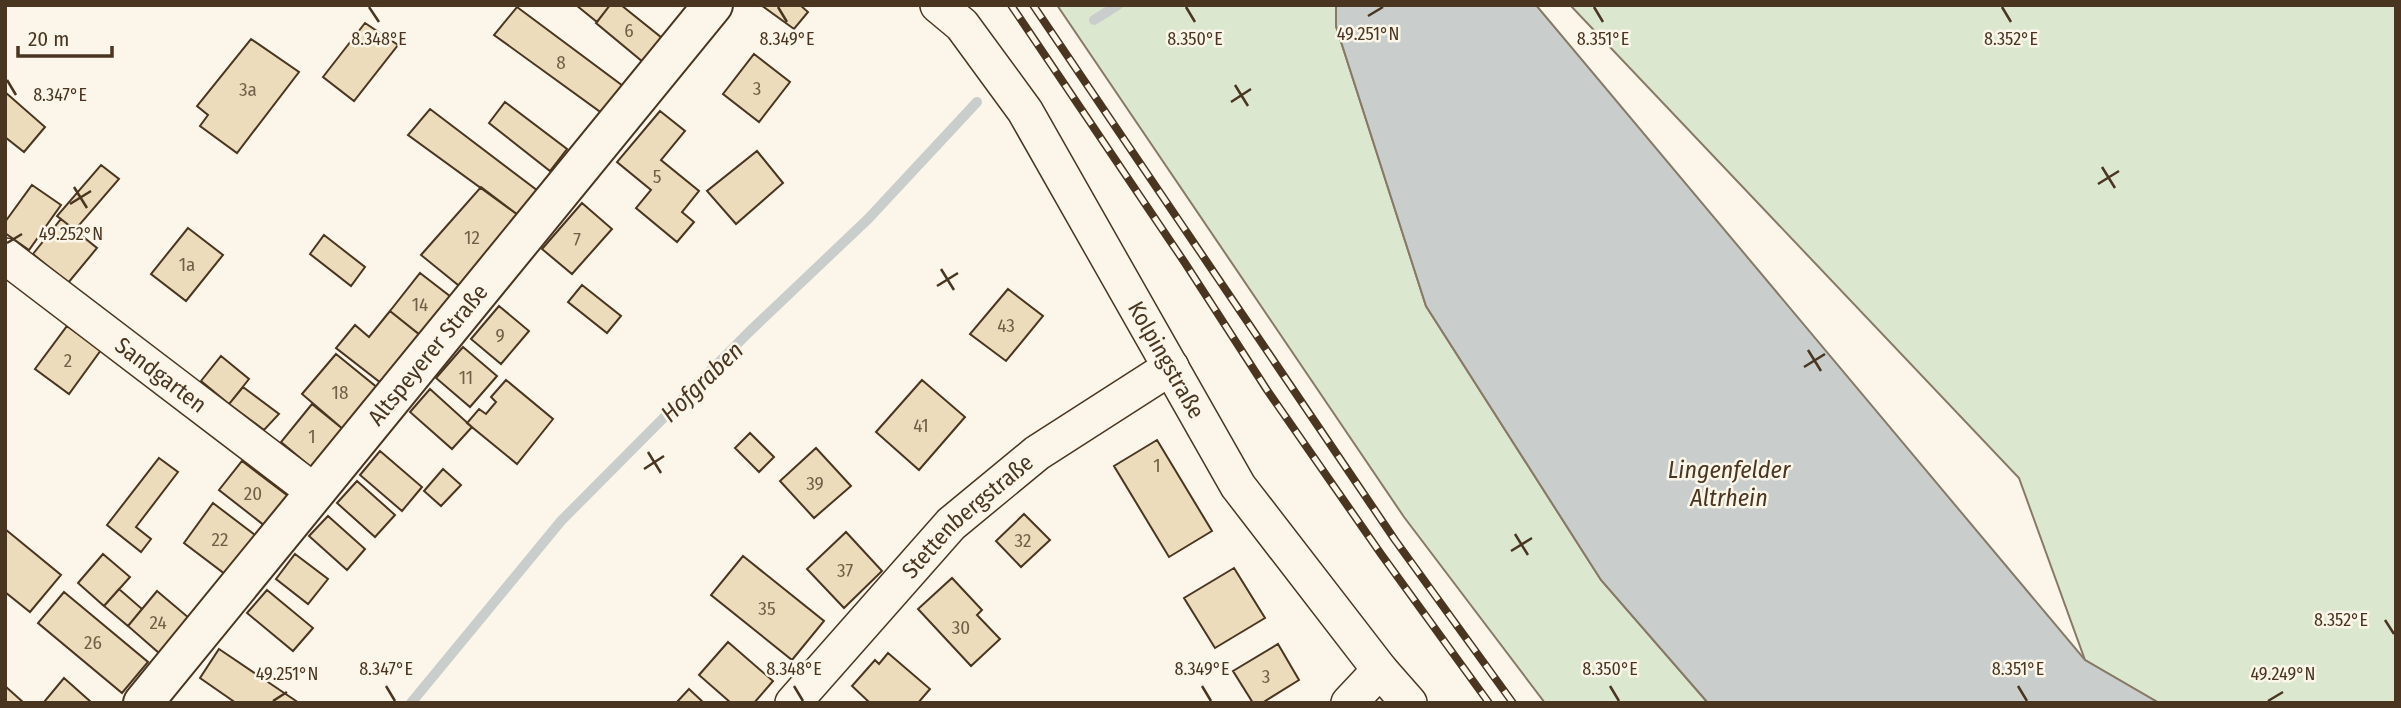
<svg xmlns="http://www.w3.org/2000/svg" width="2401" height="708" font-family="'Fira Sans Condensed',sans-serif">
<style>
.green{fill:#dce7d0;stroke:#887966;stroke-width:2}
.water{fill:#c9cecd;stroke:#887966;stroke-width:2}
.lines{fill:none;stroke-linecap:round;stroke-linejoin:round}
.stream{stroke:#c9cecd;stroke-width:10}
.building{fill:#ecdcbc;stroke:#4a3520;stroke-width:2}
.minor-casing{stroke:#4a3520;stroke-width:38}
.major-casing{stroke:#4a3520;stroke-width:42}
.minor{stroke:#fbf6e9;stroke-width:35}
.major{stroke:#fbf6e9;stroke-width:38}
.rail-casing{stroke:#4a3520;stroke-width:8}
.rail{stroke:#fbf6e9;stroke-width:5;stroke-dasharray:16;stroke-linecap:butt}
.ticks{fill:none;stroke:#4a3520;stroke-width:2.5}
.labels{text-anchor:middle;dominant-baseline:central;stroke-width:5;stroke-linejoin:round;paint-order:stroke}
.number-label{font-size:19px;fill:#725f47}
.street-label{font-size:23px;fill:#4a3520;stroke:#fbf6e9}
.water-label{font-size:24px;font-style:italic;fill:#4a3520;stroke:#fbf6e9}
.ticks-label{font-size:18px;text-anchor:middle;fill:#4a3520;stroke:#fbf6e9;stroke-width:5;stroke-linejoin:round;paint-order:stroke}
</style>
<rect width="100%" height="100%" fill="#fbf6e9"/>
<path class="green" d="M1057 5H1336V26L1426 306 1601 580 1708 703H1545L1404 517Z
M1570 5H2396V703H2159L2085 660 2019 478Z"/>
<path class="water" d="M1336 5H1536L2085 660 2159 703H1708L1601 580 1426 306 1336 26Z"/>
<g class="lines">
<path class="stream" d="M1094 20 1118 5
M411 703 561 521 749 332 868 219 977 102"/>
</g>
<path class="building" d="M576 5H610L597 22Z
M610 5H621L662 38 643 62 596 23Z
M761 5H800L808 12 794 29Z
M517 7 627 89 606 116 494 35Z
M365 23 398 45 354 101 323 77Z
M251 39 299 72 237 153 200 126 208 115 197 106Z
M754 54 790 82 759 122 723 94Z
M5 92 45 127 24 152 5 137Z
M505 102 567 149 550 171 489 123Z
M430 109 542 194 522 218 408 135Z
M660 111 685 131 661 160 699 191 682 212 694 222 677 242 636 208 651 190 617 162Z
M757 151 783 183 736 224 707 191Z
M101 165 119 179 75 230 57 216Z
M32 185 61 205 29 250 5 233V222Z
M481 187 522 218 463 289 421 255Z
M582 203 612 229 572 274 542 249Z
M61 219 97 248 68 283 33 254Z
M188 228 223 255 186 301 151 274Z
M324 235 365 267 351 286 310 254Z
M420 273 451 297 420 335 390 311Z
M582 285 621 316 607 333 568 302Z
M1008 289 1043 316 1006 361 970 334Z
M499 306 529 331 501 364 471 339Z
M390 311 420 335 381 383 336 348 355 325 369 337Z
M67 326 101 350 69 394 35 369Z
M463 347 497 376 470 407 436 378Z
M336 354 379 389 344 430 302 394Z
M221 356 249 379 229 404 201 381Z
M506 380 553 419 517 464 467 423 479 409 486 414 496 402 491 397Z
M922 380 965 417 919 470 876 432Z
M243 387 279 414 264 430 229 404Z
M430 389 472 427 452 449 410 412Z
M312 404 344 430 311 467 281 442Z
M750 433 774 457 759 472 735 448Z
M1157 440 1212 531 1169 557 1114 466Z
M816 448 851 486 814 518 780 481Z
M380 451 422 487 402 511 360 475Z
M159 458 178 472 136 527 151 539 141 552 107 525Z
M242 461 288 496 265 526 219 490Z
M443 469 461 485 441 506 424 491Z
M357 481 395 515 375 537 337 503Z
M213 503 255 535 225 574 184 543Z
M1024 514 1050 540 1021 567 996 541Z
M328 516 365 549 347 570 309 536Z
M5 529 61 575 30 612 5 592Z
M846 532 882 571 844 608 807 569Z
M103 554 130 577 104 606 78 583Z
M295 554 328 579 308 604 276 579Z
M743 556 824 621 792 660 711 595Z
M1234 568 1265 618 1215 648 1184 598Z
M952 578 982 610 977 615 1000 639 971 666 918 609Z
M119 589 142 609 128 626 104 606Z
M267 590 313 628 293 651 247 613Z
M157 591 189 618 159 653 128 626Z
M64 592 148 662 122 693 38 623Z
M728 642 773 681 754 703H731L699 675Z
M1278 644 1299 680 1262 703H1253L1233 671Z
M219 649 299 703H236L200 678Z
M888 653 930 689 918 703H870L852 686 875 660 879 664Z
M64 678 92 703 44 702Z
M5 686 24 703H5Z
M689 689 704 703H676Z"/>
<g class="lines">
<defs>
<g id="minor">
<path id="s1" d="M938 5 962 25 1025 111 1238 486 1380 670 1409 703"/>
<path id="s2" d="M5 256 316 493"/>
<path id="s3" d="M793 703 951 524 1037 453 1171 367"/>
<path d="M1349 703 1380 670"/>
</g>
<g id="major">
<path id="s4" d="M143 703 713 5"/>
</g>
</defs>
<use href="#minor" class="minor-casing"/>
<use href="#major" class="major-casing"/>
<use href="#minor" class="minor"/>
<use href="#major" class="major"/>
<defs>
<path id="rail" d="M1011 5 1185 263 1267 390 1381 554 1489 703
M1033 5 1395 540 1513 703"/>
</defs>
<use href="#rail" class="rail-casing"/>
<use href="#rail" class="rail"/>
</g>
<path class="ticks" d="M369 7 379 22M778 7 787 22M1186 7 1195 22M1594 7 1603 22M2002 7 2011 22M1368 16 1383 7M7 80 16 95M1235 85 1248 106M1231 102 1251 89M2102 167 2115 188M2098 184 2119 171M74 187 87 208M70 204 91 191M7 243 22 234M941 269 954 290M937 286 958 273M1808 350 1821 371M1804 367 1825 354M648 452 661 473M644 469 664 456M1515 534 1528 555M1511 551 1532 538M2385 620 2394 634M386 686 395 701M794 686 803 701M1202 686 1211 701M1610 686 1619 701M2018 686 2027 701M273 701 287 692M2268 701 2283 692"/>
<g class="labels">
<g class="number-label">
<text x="629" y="30">6</text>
<text x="561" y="62">8</text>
<text x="757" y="88">3</text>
<text x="248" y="89">3a</text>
<text x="657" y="176">5</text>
<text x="472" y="237">12</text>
<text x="577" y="239">7</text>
<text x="187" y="264">1a</text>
<text x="420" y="304">14</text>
<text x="1006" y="325">43</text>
<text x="500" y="335">9</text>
<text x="68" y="360">2</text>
<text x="466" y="377">11</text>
<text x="340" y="392">18</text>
<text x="921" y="425">41</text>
<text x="312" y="436">1</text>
<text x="1157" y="465">1</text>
<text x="815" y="483">39</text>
<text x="253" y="493">20</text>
<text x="220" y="539">22</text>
<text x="1023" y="540">32</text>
<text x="845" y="570">37</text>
<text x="767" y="608">35</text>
<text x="158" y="622">24</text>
<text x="961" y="627">30</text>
<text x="93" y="642">26</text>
<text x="1266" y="676">3</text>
</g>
<g class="street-label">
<text stroke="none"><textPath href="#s4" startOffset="450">Altspeyerer Straße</textPath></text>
<text stroke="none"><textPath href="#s1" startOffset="424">Kolpingstraße</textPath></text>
<text stroke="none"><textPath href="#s2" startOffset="196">Sandgarten</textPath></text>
<text stroke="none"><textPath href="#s3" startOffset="256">Stettenbergstraße</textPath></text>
</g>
<g class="water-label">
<text transform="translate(702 382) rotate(-44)">Hofgraben</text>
<text x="1729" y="470">Lingenfelder<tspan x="1729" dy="28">Altrhein</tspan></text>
</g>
</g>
<g class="ticks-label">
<text x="1368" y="40">49.251°N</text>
<text x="379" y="45">8.348°E</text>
<text x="1195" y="45">8.350°E</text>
<text x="1603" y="45">8.351°E</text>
<text x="2011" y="45">8.352°E</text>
<text x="787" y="45">8.349°E</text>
<text x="60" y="101">8.347°E</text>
<text x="71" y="240">49.252°N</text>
<text x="2341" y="626">8.352°E</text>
<text x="386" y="675">8.347°E</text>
<text x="794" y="675">8.348°E</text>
<text x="1202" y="675">8.349°E</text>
<text x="1610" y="675">8.350°E</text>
<text x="2018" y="675">8.351°E</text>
<text x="287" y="680">49.251°N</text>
<text x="2283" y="680">49.249°N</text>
</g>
<rect width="2401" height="708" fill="none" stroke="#4a3520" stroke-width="14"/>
<path d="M18 46v10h94v-10" fill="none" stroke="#4a3520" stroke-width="3.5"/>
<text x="28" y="46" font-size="21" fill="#4a3520" stroke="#fbf6e9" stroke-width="5" paint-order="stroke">20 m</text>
</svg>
